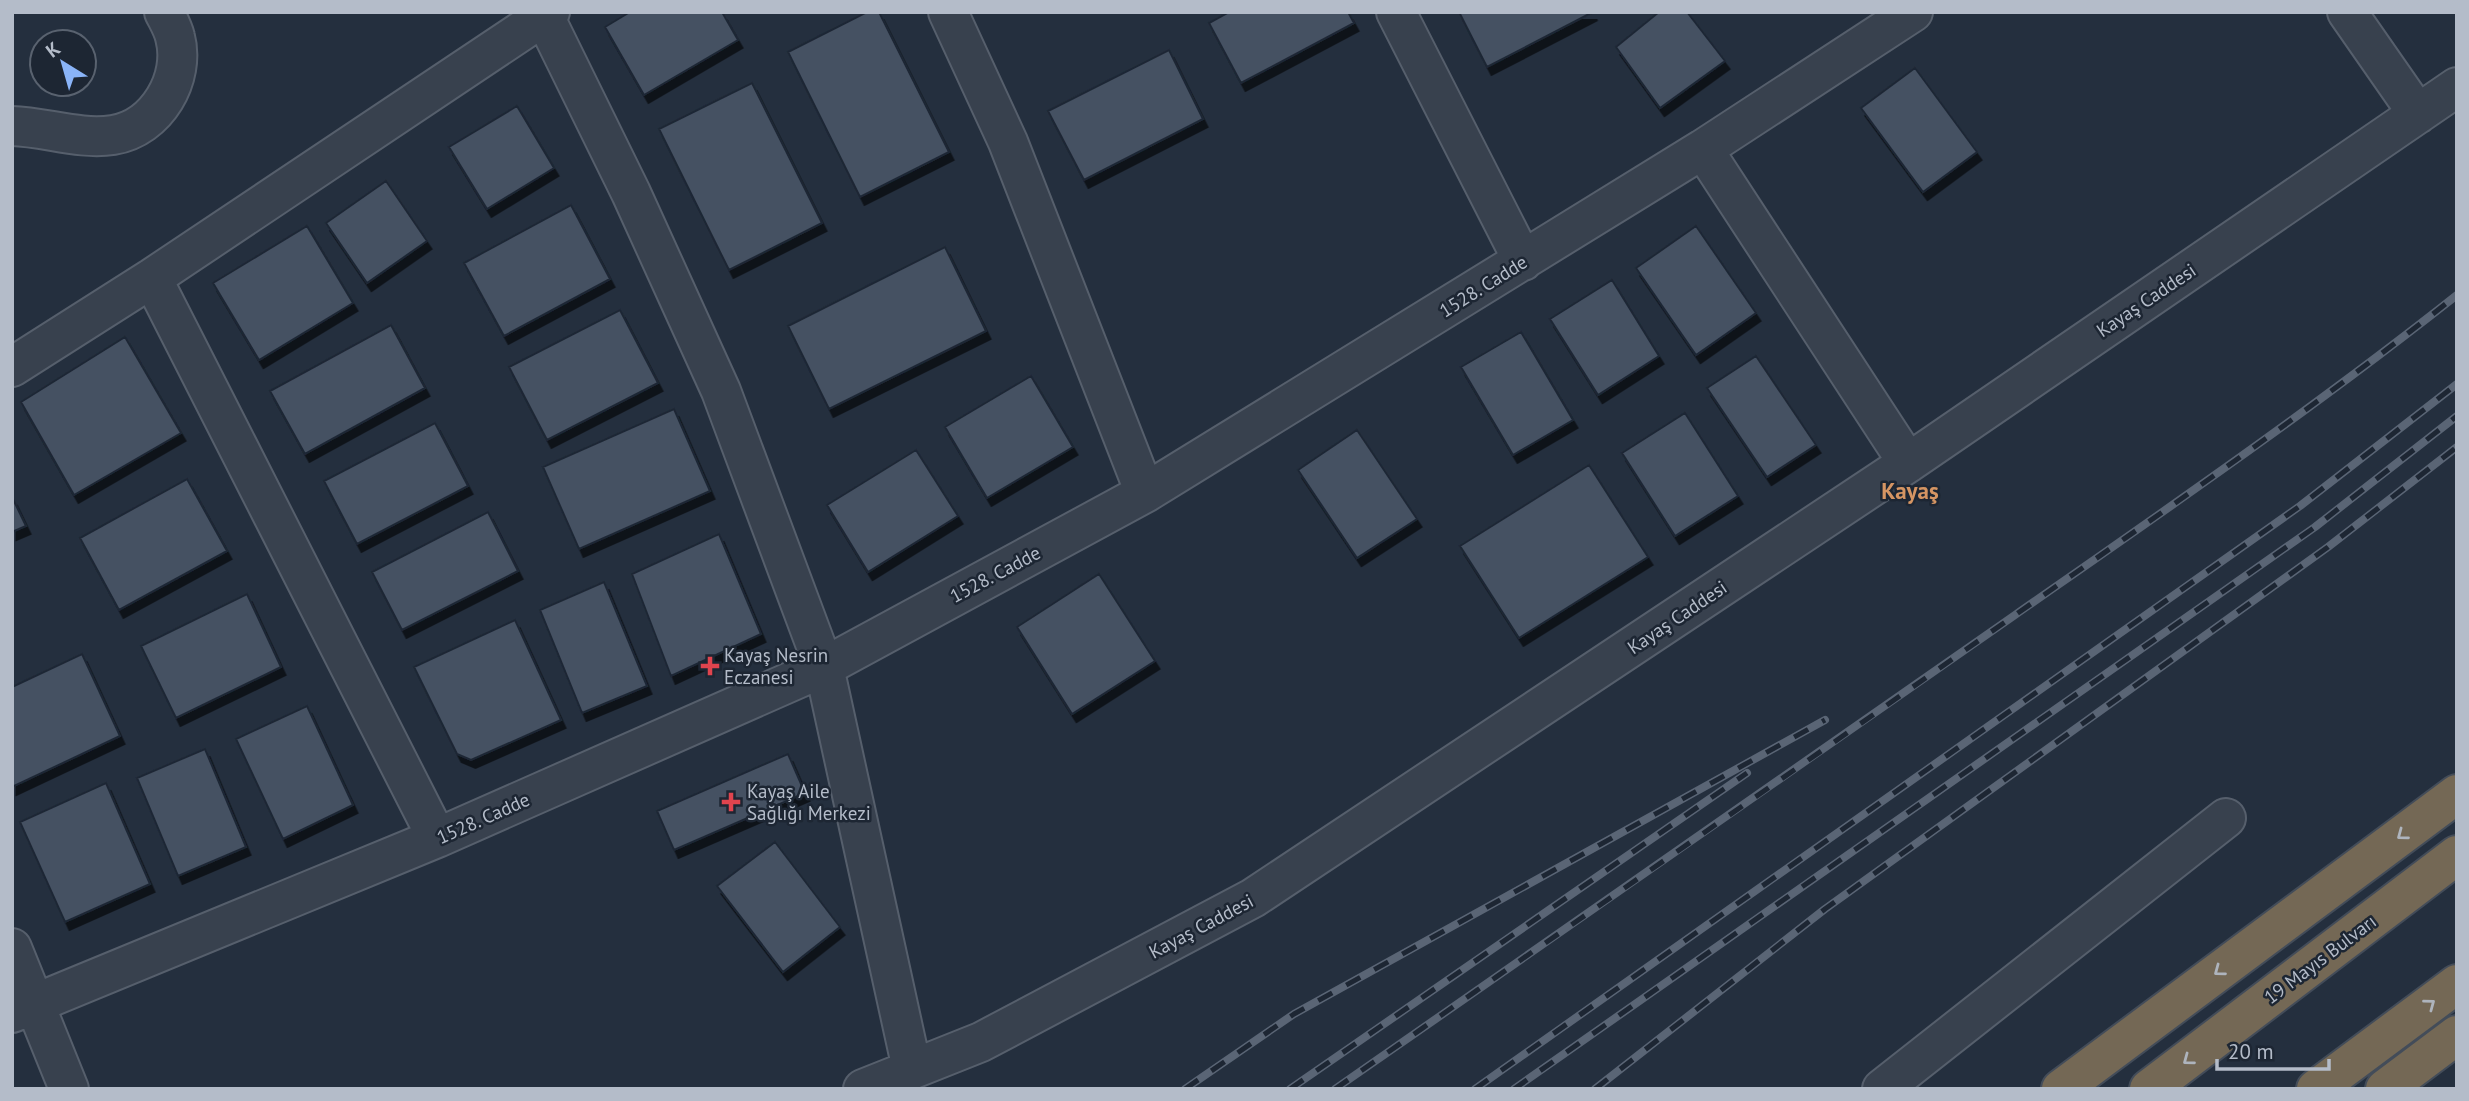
<svg xmlns="http://www.w3.org/2000/svg" width="2469" height="1101" font-family="'PT Sans',sans-serif">
<style>
.building{fill:#455162;stroke:#1f2835;stroke-width:2;filter:url(#shadow)}
.lines{fill:none;stroke-linecap:round;stroke-linejoin:round}
.minor-casing{stroke:#565f6c;stroke-width:42}
.highway-casing{stroke:#434c59;stroke-width:42}
.minor{stroke:#38414e;stroke-width:38}
.highway{stroke:#746855;stroke-width:38}
.rail-casing{stroke:#5a6575;stroke-width:8}
.rail{stroke:#1d2633;stroke-width:5;stroke-dasharray:16;stroke-linecap:butt}
.oneway{stroke:#aeb4bd}
.health-dot{fill:#e0444e;stroke:#1d2633;stroke-width:2.5}
.labels{text-anchor:middle;dominant-baseline:central;stroke-width:5;stroke-linejoin:round;paint-order:stroke}
.street-label{font-size:19px;fill:#b4bcc9;stroke:#1d2633}
.poi-label{font-size:19px;fill:#b4bcc9;stroke:#1d2633;text-anchor:start}
.quarter-label{font-size:23px;font-weight:bold;fill:#d59563;stroke:#1d2633}
</style>
<defs>
<filter id="shadow"><feDropShadow dx="4.5" dy="8" stdDeviation="0" flood-color="#0009"/></filter>
</defs>
<rect width="100%" height="100%" fill="#242f3e"/>
<path class="building" d="M630 12H722L738 40 644 95 605 27Z
M867 12H879L949 152 860 197 788 52Z
M1229 12H1348L1354 23 1241 83 1209 23Z
M1459 12H1593L1487 67Z
M1659 12H1687L1725 61 1660 108 1616 47Z
M1169 50 1203 119 1084 180 1048 111Z
M1915 68 1977 152 1923 192 1861 108Z
M752 83 822 223 729 270 659 129Z
M517 106 554 168 487 209 449 147Z
M386 181 427 241 367 283 326 223Z
M571 205 610 279 504 336 464 263Z
M307 226 353 303 259 360 213 283Z
M1696 226 1756 313 1696 355 1636 268Z
M945 247 986 331 829 409 788 326Z
M1612 280 1659 356 1598 395 1550 319Z
M620 310 658 383 547 440 509 367Z
M391 325 425 388 305 454 270 391Z
M1521 332 1573 420 1513 455 1461 367Z
M125 337 181 433 74 495 21 402Z
M1756 356 1816 445 1767 477 1707 388Z
M1031 376 1073 447 987 498 945 427Z
M674 409 710 491 579 549 543 467Z
M1685 413 1738 496 1675 536 1622 453Z
M435 423 468 486 357 544 324 481Z
M1357 430 1417 519 1357 558 1298 470Z
M916 450 958 516 868 572 827 505Z
M1589 465 1648 557 1519 638 1460 546Z
M187 479 227 551 119 610 80 538Z
M12 497 26 526 12 532Z
M488 512 518 571 402 630 372 572Z
M719 534 761 634 671 676 632 574Z
M1099 574 1155 661 1072 714 1017 627Z
M604 582 647 686 582 713 540 610Z
M247 594 281 667 176 718 141 646Z
M515 620 561 720 471 760 457 754 414 667Z
M82 654 120 736 12 787V687Z
M307 706 353 805 283 839 236 739Z
M205 749 246 847 178 876 137 778Z
M788 754 805 793 674 850 657 811Z
M106 783 150 884 65 922 20 822Z
M775 842 840 927 783 972 717 886Z"/>
<g class="lines">
<defs>
<path id="minor" d="M948 12 1008 142 1145 493
M1396 12 1523 261
M2347 12 2418 114
M544 16 631 193 721 391 824 667 912 1069
M12 126C46 127 79 140 113 135 157 128 186 78 175 37 173 28 168 20 164 12
M1703 149 1908 463
M152 278 437 838
M12 367 152 278 550 12
M12 948 69 1089
M12 1013 437 838 824 667 1145 493 1703 149 1913 12
M863 1089 981 1042 1253 898 1908 463 2457 87
M1882 1089 2226 818"/>
<path id="highway" d="M2061 1089 2457 794
M2149 1089 2457 855
M2316 1089 2457 984
M2385 1089 2457 1035"/>
</defs>
<use href="#minor" class="minor-casing"/>
<use href="#highway" class="highway-casing"/>
<use href="#minor" class="minor"/>
<use href="#highway" class="highway"/>
<defs>
<path id="rail" d="M1185 1089 1294 1014 1825 720
M1290 1089 1747 773
M1335 1089C1562 931 1790 774 2015 615 2164 511 2314 408 2457 295
M1475 1089 2300 506 2457 384
M1514 1089 2315 527 2457 416
M1595 1089 1825 909 2328 547 2457 447"/>
</defs>
<use href="#rail" class="rail-casing"/>
<use href="#rail" class="rail"/>
</g>
<defs><path id="oneway-chevron" d="M-2-3.5L2.5 0L-2 3.5" fill="none" stroke-width="1.6" stroke-linecap="round" stroke-linejoin="round" transform="scale(1.75)"/></defs>
<g class="oneway">
<use href="#oneway-chevron" transform="translate(2402 835) rotate(143)"/>
<use href="#oneway-chevron" transform="translate(2219 971) rotate(143)"/>
<use href="#oneway-chevron" transform="translate(2430 1004) rotate(-37)"/>
<use href="#oneway-chevron" transform="translate(2188 1060) rotate(143)"/>
</g>
<g class="health-dot">
<path d="M706.5 655.5h7v7h7v7h-7v7h-7v-7h-7v-7h7z"/>
<path d="M727.5 791.5h7v7h7v7h-7v7h-7v-7h-7v-7h7z"/>
</g>
<g class="labels">
<g class="street-label">
<text transform="translate(1483 286) rotate(-32)">1528. Cadde</text>
<text transform="translate(2146 300) rotate(-34)">Kayaş Caddesi</text>
<text transform="translate(995 574) rotate(-28)">1528. Cadde</text>
<text transform="translate(1677 617) rotate(-34)">Kayaş Caddesi</text>
<text transform="translate(483 818) rotate(-24)">1528. Cadde</text>
<text transform="translate(1201 926) rotate(-28)">Kayaş Caddesi</text>
<text transform="translate(2320 959) rotate(-37)">19 Mayıs Bulvarı</text>
</g>
<g class="poi-label">
<text x="724" y="655">Kayaş Nesrin<tspan x="724" dy="22">Eczanesi</tspan></text>
<text x="747" y="791">Kayaş Aile<tspan x="747" dy="22">Sağlığı Merkezi</tspan></text>
</g>
<g class="quarter-label">
<text x="1910" y="490">Kayaş</text>
</g>
</g>
<rect width="2469" height="1101" fill="none" stroke="#b4bcc9" stroke-width="28"/>
<g transform="translate(63 63) rotate(323)"><circle r="33" fill="#1d2633" stroke="#59626f" stroke-width="2"/>
<path d="M0-5L12 26L0 18L-12 26Z" fill="#8ab4f8"/>
<text y="-10" font-size="19" font-weight="bold" text-anchor="middle" fill="#b4bcc9">K</text>
</g>
<path d="M2217 1059v10h112v-10" fill="none" stroke="#b4bcc9" stroke-width="3.5"/>
<text x="2228" y="1059" font-size="21" fill="#b4bcc9" stroke="#1d2633" stroke-width="5" paint-order="stroke">20 m</text>
</svg>
